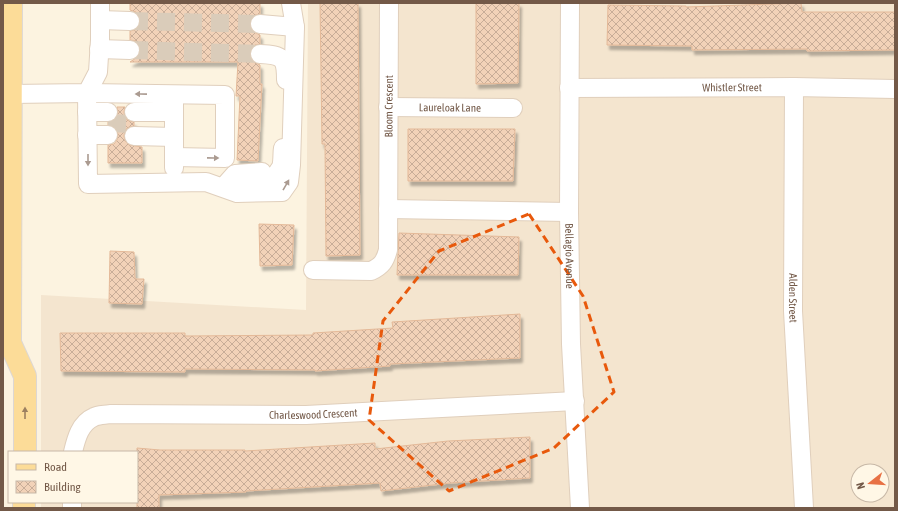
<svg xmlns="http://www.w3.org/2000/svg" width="898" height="511" font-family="'Asap Condensed',sans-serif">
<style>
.residential{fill:#f4e5cf;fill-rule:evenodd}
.building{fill:url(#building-cross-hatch);stroke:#e4b998;filter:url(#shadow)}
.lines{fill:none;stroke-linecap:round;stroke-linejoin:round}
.minor-tunnel{stroke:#daccba;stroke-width:18;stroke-dasharray:18 9;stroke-linecap:butt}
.minor-casing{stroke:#e0cfbc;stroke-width:20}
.major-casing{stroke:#ddd7d3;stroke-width:24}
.minor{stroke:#fff;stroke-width:18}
.major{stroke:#fcdc98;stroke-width:22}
.oneway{fill:#ab9b91}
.oneway2{fill:#9c8060}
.marked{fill:none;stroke:#e8590c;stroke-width:3;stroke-dasharray:8 5;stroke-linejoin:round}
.labels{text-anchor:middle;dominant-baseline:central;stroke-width:3.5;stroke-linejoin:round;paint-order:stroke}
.street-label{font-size:11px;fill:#735948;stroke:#fff7e6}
</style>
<defs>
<pattern id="building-cross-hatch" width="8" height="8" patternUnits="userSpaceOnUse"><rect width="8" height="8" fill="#f2d2b8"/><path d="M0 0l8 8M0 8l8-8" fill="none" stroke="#c8ad98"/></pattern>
<filter id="shadow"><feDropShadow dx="2.5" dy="4.5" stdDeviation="1" flood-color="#0004"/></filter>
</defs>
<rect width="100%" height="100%" fill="#fcf3e0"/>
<path class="residential" d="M308 3H895V508H41V502H137V452H41V295L306 310ZM858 471H882V495H858Z"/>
<path class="building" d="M130 3H260V14L255 15 252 18 250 23V28L254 32 260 35V44L255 45 252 48 250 54 251 59 254 62 260 65V84H262L258 161 237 160 240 96H236L238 62H130L139 56 140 50 139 45 136 41 130 40V31L135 30 139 27 140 21 139 16 136 12 130 10Z
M320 3H358L360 255 326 256 325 144H322Z
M476 3H519L518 83 476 84Z
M801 3 802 12H895V50L807 51V49L692 50V46L607 45 608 5 686 6V7Z
M117 107H125L124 112 125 118 129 121 134 122V126L129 127 125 130 124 136 125 141 129 145 142 147V163H108V145L114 144 117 140 118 135 117 129 113 126 108 125V122L113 121 117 118 118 112Z
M408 129H515L513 181H408Z
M259 224 294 225 292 265 260 266Z
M399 233 519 237 518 275H397Z
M110 251 134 252 135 279H144L142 304 109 303Z
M520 314V358L390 364V366L315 371V370L185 369V372L61 371 60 333H185V336L313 335V333L393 328 392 322Z
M530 437V478L450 483 381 491 380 483 246 491V492L159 495V508H137V448L160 450H245V451L375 443V449L448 441Z"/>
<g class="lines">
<path class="minor-tunnel" d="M130 21 260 24
M130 50 260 54
M108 123 134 124"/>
<defs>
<g id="minor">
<path id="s1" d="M570 3 569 212 571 344 580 508"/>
<path d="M100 20 130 21"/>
<path d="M260 24 295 27"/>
<path d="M99 49 130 50"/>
<path d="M260 54C283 55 286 58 286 80"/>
<path id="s2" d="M794 87 793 311 804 508"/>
<path id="s3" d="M569 88 794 87 895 89"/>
<path d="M11 94 87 93 98 72 100 40V3"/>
<path id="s4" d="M388 107 513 108"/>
<path d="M87 112H108"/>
<path d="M134 112H174"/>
<path d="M87 135H108"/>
<path d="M134 136 174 137"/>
<path d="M174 157 225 158V95L87 93 88 184 206 182 237 193 282 192 289 182 291 165 295 27 291 3"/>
<path d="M174 168V95"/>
<path d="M227 183 235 174 262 172"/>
<path d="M244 184C259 185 274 181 281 167 283 162 282 153 283 148"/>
<path d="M388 209 569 212"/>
<path id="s5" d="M313 270 371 271C382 266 385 261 388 250L389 3"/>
<path id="s6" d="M73 452C76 439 80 423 94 417 98 415 105 415 110 414L306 415 575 401"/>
<path d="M72 508V502"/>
</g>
<path id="major" d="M11 3 10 343 25 376V452
M24 508V502"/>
</defs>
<use href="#minor" class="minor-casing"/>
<use href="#major" class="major-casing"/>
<use href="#minor" class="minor"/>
<use href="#major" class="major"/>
</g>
<defs><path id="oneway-solid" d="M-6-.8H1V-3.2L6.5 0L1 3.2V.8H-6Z"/></defs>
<g class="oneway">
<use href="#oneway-solid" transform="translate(141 94) rotate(-179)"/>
<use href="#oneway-solid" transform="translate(213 158) rotate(1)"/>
<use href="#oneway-solid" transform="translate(88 160) rotate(90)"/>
<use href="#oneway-solid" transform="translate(286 185) rotate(-60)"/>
</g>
<use class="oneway2" href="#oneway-solid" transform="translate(25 413) rotate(-90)"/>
<path class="marked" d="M529 214 583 296 614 392 554 448 449 491 369 420 383 321 439 251Z"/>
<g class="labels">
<g class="street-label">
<text stroke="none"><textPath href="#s3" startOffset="163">Whistler Street</textPath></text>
<text stroke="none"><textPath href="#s5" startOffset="230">Bloom Crescent</textPath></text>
<text stroke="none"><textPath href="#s4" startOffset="62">Laureloak Lane</textPath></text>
<text stroke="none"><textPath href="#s1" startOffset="253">Bellagio Avenue</textPath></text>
<text stroke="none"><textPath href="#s2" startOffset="211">Alden Street</textPath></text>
<text stroke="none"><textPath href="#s6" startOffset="262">Charleswood Crescent</textPath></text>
</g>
</g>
<rect width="898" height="511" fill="none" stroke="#735948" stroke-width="8"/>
<rect x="8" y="451" width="130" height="52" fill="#fff7e6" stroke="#c7b8a7"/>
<rect x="16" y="464" width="20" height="6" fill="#fcdc98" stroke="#c7b8a7"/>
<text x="44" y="471" font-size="12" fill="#735948">Road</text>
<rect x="16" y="481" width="20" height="12" fill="url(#building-cross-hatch)" stroke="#c7b8a7"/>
<text x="44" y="491" font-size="12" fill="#735948">Building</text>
<g transform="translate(870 483) rotate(253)"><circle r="19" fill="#fff7e6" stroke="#c7b8a7"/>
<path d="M0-3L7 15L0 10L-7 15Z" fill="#e87144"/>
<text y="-6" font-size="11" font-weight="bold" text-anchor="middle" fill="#735948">N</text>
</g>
</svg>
